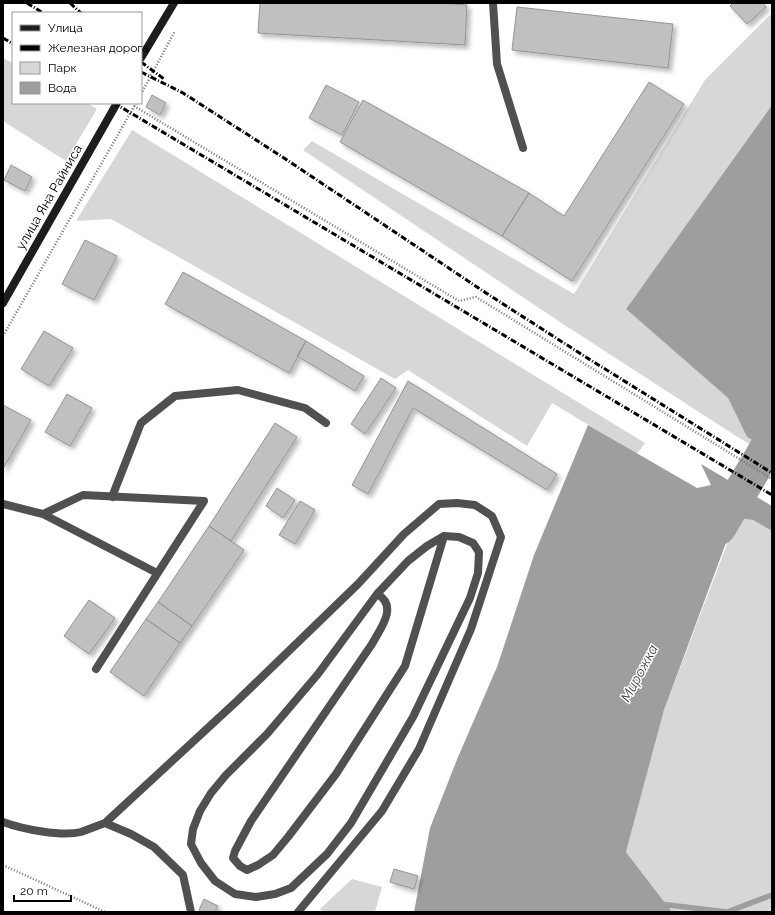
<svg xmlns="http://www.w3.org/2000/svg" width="775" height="915" font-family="Raleway,sans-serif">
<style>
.green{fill:#d7d7d7}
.water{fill:#9e9e9e}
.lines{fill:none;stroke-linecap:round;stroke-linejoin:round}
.stream{stroke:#9e9e9e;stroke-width:5.5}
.river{stroke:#9e9e9e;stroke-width:34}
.building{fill:#c0c0c0;stroke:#949494;filter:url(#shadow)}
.path{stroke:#727272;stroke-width:2.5;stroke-dasharray:1 2;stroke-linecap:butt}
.lane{stroke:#505050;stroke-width:8}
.secondary{stroke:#1d1d1d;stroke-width:8}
.rail{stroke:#000;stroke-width:3;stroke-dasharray:6 2 1 2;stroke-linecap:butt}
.labels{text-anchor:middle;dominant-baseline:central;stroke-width:3;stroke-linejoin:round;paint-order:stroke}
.street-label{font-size:13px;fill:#000;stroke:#fff}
.water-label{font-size:14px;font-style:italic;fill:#3f3f3f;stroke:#fff}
</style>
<defs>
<filter id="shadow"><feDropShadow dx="3.5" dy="3.5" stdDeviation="2" flood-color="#0004"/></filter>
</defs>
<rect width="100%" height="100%" fill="#fff"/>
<path class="green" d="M772 13V105L626 309 728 398 747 437 772 451V458L736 436 563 324 303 150 312 141 574 294 705 80Z
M3 58 13 63V103H87L97 109 66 161 3 121Z
M132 130 645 443 637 454 552 403 527 446 408 370 395 379 111 219 76 221Z
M737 518 753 520 772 531V912H672L626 852 664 710Z
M352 879 382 887 375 912H322L320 909Z"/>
<path class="water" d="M772 105V451L747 437 728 398 626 309Z
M588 425 697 488 711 485 701 464 772 506V531L753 520 737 518 730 532 664 710 626 852 672 912H414L430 828 458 757 497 667 534 555Z"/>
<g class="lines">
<path class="stream" d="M660 904 727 912
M727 912 772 895"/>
<path class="river" d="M719 528 772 439"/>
</g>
<path class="building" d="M260 3H438L467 5 465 45 258 33Z
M733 3H763L766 7 747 24 730 6Z
M517 7 673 24 668 68 512 50Z
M649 82 684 104 572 281 502 236 529 193 564 216Z
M326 85 359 102 342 135 309 118Z
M152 95 166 103 160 115 146 107Z
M363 100 529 193 502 236 340 142Z
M11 165 32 177 25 191 4 180Z
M85 240 117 256 94 300 62 284Z
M183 272 306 341 289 373 165 304Z
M44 331 73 348 49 386 21 369Z
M306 341 364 376 355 391 297 356Z
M381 378 396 388 365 434 351 424Z
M408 381 557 474 547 490 413 408 368 494 352 485Z
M67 394 92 408 70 446 45 432Z
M3 405 31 420 3 469Z
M275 423 297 437 231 541 209 526Z
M277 488 295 500 283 518 266 506Z
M300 501 315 510 295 544 279 535Z
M209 526 244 550 192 626 158 602Z
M89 600 115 618 89 654 64 636Z
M158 602 192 626 180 643 146 619Z
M146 619 180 643 144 696 110 672Z
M394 869 418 876 414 889 390 882Z
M204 899 218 906 215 912H202L199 910Z"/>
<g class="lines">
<path class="path" d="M141 94 175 31
M134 106 459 301 476 297 772 479
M3 336 136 103
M3 865 105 912"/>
<path class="lane" d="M493 3 497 64 523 148
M112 497 141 423 175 396 238 390 305 408 326 423
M3 504 43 514 83 495 204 501 96 669
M43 514 157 573
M444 536 459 537 473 543 479 552 478 573 470 598 413 717 351 823 327 854 291 888 275 894 256 897 235 894 215 881 201 863 191 844 193 829 200 811 211 793 226 775 267 734 318 674 377 594 408 561 427 546Z
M377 594C399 606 380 629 372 644L251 821 235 851 233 858 240 866 247 870 258 865 273 855 288 837 336 774 405 666 444 536
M3 822C22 829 62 837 81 832 89 829 97 826 105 823L237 701 358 584 404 534 439 504 457 503 475 505 492 516 501 537 471 629 419 749 382 811 298 912
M105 823 131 834 154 847 183 875 191 912"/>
<path class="secondary" d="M141 58 174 3
M3 303 117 103"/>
<path class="rail" d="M27 3 43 13
M70 3 81 13
M3 38 13 44
M141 62 164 79
M141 72 183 93 284 158 486 293 581 354 772 473
M114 103 772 495"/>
</g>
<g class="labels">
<g class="street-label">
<text transform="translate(49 197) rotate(-60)">улица Яна Райниса</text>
</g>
<g class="water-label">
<text transform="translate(639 673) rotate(-62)">Мирожка</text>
</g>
</g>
<rect width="775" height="915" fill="none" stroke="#000000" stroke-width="8"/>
<rect x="12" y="12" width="130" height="92" fill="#ffffff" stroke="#999999"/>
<rect x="20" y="25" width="20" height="6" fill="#1d1d1d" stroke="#999999"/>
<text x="48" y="32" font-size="12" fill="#000000">Улица</text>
<rect x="20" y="45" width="20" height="6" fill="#000000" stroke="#999999"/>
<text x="48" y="52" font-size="12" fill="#000000">Железная дорога</text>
<rect x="20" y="62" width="20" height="12" fill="#d7d7d7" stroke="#999999"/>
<text x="48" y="72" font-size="12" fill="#000000">Парк</text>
<rect x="20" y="82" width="20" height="12" fill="#9e9e9e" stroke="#999999"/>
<text x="48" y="92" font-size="12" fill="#000000">Вода</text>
<path d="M14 895v6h57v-6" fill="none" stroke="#000000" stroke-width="2"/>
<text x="20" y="895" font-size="12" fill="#000000" stroke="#ffffff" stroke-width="3" paint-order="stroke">20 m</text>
</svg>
